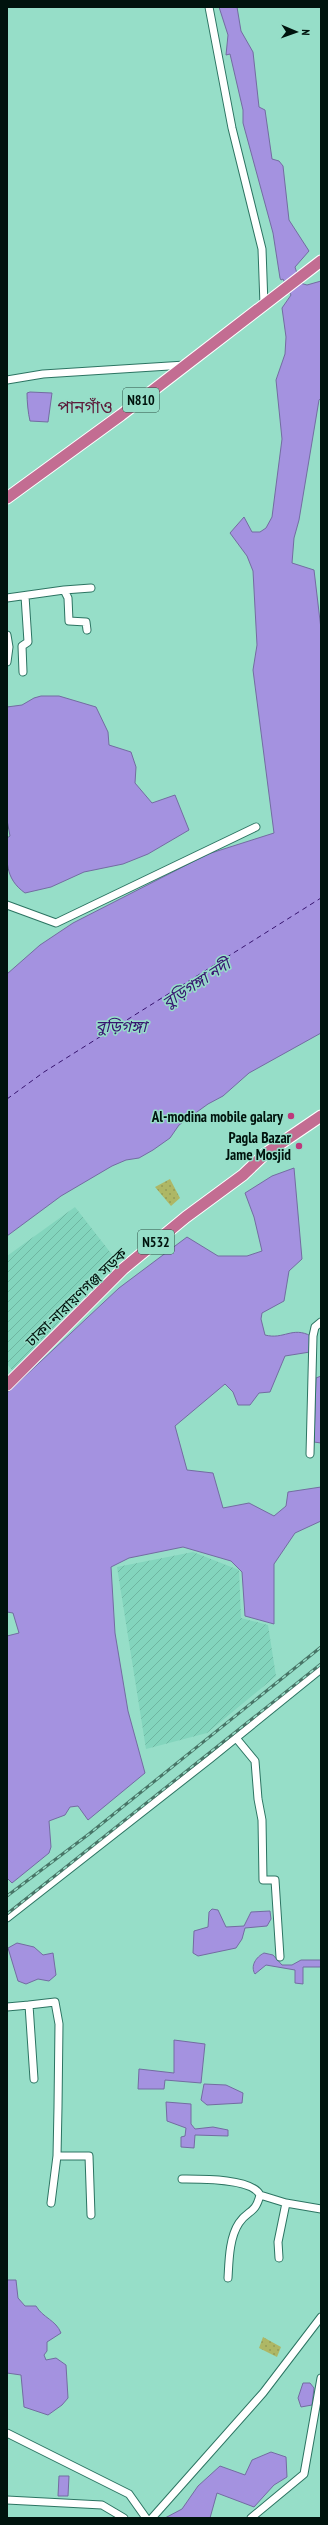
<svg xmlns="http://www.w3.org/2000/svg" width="328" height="2525" font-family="'PT Sans Narrow','Noto Sans Bengali',sans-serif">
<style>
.industrial{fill:url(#industrial-furrows)}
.park{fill:url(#park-dots)}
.water{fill:#a492e0;stroke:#736ca1}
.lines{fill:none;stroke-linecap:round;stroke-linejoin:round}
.ferry{stroke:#37146f;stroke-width:1;stroke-dasharray:5 4;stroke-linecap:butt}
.minor-casing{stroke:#2c7462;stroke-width:9}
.highway-casing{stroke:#fff;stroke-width:13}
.minor{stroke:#fff;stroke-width:7}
.highway{stroke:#c36d92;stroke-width:11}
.rail-casing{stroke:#487567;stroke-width:3}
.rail{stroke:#96dec8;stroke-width:1.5;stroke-dasharray:4.5;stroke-linecap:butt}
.poi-dot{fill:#be397c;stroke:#96dec8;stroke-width:1.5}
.labels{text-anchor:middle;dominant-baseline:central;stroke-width:3;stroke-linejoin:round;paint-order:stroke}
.shield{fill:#96dec8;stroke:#2d5045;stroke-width:1}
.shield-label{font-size:14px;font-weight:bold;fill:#00130d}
.poi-label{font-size:15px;font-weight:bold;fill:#00130d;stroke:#96dec8;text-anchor:end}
.street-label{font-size:15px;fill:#00130d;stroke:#96dec8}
.water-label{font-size:16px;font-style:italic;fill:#37146f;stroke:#96dec8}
.quarter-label{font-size:17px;fill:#5c1c3b;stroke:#96dec8}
</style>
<defs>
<pattern id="industrial-furrows" width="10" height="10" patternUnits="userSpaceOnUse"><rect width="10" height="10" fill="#83d5bd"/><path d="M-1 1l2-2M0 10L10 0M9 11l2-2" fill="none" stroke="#6fb6a1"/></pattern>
<pattern id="park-dots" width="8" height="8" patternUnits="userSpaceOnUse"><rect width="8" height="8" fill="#aeb765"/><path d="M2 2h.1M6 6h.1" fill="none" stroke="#949c56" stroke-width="1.8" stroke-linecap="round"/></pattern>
</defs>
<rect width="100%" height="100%" fill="#96dec8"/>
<path class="industrial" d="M75 1207 117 1261 13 1371 7 1364V1256Z
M193 1552 239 1570 241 1618 268 1625 276 1676 207 1733 146 1749 117 1567Z"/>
<path class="park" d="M170 1179 180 1198 171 1206 155 1187Z
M263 2337 281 2347 277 2357 259 2348Z"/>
<path class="water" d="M219 7H237L241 31 253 52 259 107 265 110 272 159 279 161 283 166 289 220 309 251 295 267 300 283 307 285 321 281V398L319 400 299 520 294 538 292 563 314 570 321 629V1033L249 1073 223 1096 208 1104 179 1125 170 1138 153 1150 139 1158 126 1160 112 1166 61 1196 7 1236V974L40 945 73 923 208 854 274 833 253 670 257 645 253 571 247 556 230 533 244 517 252 532H260L266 528 272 517 282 439 276 380 285 354 286 337 282 308 291 295 283 279 281 280 280 278 273 233 243 123V110L230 54 226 55 228 35Z
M30 392 52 393 48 422 30 421C28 413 27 401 27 393Z
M41 696H59L96 707 108 732 109 745 131 752 136 767 135 783 152 803 175 795 189 830 148 854 123 864 84 872 51 887 25 893C4 878 7 860 7 838L10 836 7 820V707L22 705 34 698Z
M294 1168 302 1259 289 1271 284 1301 262 1313 261 1319 265 1335C284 1340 292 1326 311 1336L310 1352 285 1356 270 1392 259 1393 250 1405H238L233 1392 225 1384 175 1426 187 1470 213 1473 223 1508 249 1503 274 1516 286 1506 288 1492 321 1487V1521L295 1533 274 1564V1624L245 1616 242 1572 231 1561 183 1547 129 1558 111 1567 115 1633 128 1711 145 1773 88 1820 78 1806 70 1807 65 1815 49 1821 51 1847 49 1853 12 1883 7 1878V1636L19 1633 13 1613 7 1612V1393L119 1288 187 1237 218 1256H247L262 1251 254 1217 245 1193 272 1176Z
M321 1376V1443L314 1442 316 1378Z
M212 1909 218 1910 226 1927 244 1926 251 1912 270 1911 271 1919 267 1926 245 1928 242 1939 236 1948 198 1956 193 1953 194 1931 208 1927 209 1912Z
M17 1943 34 1947 43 1955 53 1953 56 1975 49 1981 38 1979 26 1984 18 1981 8 1948Z
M264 1953 273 1955 282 1965H292L301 1960H321V1967H303V1984L295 1983V1970L266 1965 255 1974C250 1966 256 1957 264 1953Z
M174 2040 205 2044 201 2083 165 2080 164 2089H138L139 2069 174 2073Z
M204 2084 226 2085 243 2093 242 2103 207 2105 201 2100Z
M166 2102 191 2104V2124L195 2129 213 2127 228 2130V2136L195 2135 194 2148 181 2147V2137L185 2136 186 2128 167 2121Z
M7 2280H16L18 2298 25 2306H36C43 2318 56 2320 61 2333L47 2342V2351L44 2355 46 2360 56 2358 66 2365 68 2398 62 2405 48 2415 24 2407 21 2375 7 2373Z
M303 2383H310L314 2388 312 2405 301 2407 298 2398Z
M271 2452 286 2457 287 2477 274 2485 254 2507 217 2493 210 2518H165L182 2509 198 2486 220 2466 245 2475 252 2460Z
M59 2476H69L68 2496H58Z"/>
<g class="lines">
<path class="ferry" d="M7 1099 44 1072 321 898"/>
<defs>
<path id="minor" d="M209 7 232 128 262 249 264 305
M7 380 43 374 185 365
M64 590 91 588
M7 598 64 590 68 598 69 621 86 622 87 630
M7 635 9 647 7 662
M23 672 22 646 28 642 25 596
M7 905 56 923 256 827
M310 1454 313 1336 315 1327 321 1322
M236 1738 255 1761 258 1799 262 1820 263 1880H275L280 1957
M7 1918 210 1759 321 1669
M29 2005 55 2002 59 2024 58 2107 57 2156 51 2203
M7 2007 29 2005 34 2079
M57 2156H89L91 2215
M182 2179C199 2179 252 2178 260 2195
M279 2258 278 2242 286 2203 321 2209
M228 2278C229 2262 229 2238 239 2223 248 2209 255 2215 260 2195L286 2203
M7 2433 129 2494 146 2518
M7 2500 102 2505 124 2518
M152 2518 263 2393 321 2317
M251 2518 304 2474 321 2378"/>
<path id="highway" d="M7 498 121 415 321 261
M7 1385 123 1269 186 1217 243 1175 265 1154 321 1116"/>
</defs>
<use href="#minor" class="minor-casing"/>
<use href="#highway" class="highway-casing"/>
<use href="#minor" class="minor"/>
<use href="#highway" class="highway"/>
<defs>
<path id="rail" d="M7 1896 89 1834 321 1647
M7 1914 321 1664"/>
</defs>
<use href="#rail" class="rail-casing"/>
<use href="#rail" class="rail"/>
</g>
<g class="poi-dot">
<circle cx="291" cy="1116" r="4"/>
<circle cx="299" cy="1146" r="4"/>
</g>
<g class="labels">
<g class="shield">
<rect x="123" y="388" width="36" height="24" rx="3"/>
<rect x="138" y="1230" width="36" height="24" rx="3"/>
</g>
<g class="shield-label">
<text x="141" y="400">N810</text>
<text x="156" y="1242">N532</text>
</g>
<g class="poi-label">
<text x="283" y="1116">Al-modina mobile galary</text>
<text x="291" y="1137">Pagla Bazar<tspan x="291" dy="17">Jame Mosjid</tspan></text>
</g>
<g class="street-label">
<text transform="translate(76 1297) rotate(-44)">ঢাকা-নারায়ণগঞ্জ সড়ক</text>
</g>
<g class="water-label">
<text transform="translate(196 983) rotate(-33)">বুড়িগঙ্গা নদী</text>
<text x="121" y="1026">বুড়িগঙ্গা</text>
</g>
<g class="quarter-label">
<text x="85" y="407">পানগাঁও</text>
</g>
</g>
<rect width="328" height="2525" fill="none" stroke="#00130d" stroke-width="16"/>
<g transform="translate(296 32) rotate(92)" stroke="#96dec8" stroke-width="3" paint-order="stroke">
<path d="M0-3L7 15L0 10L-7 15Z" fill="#00130d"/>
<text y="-6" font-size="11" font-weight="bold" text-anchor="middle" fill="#00130d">N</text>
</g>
</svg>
